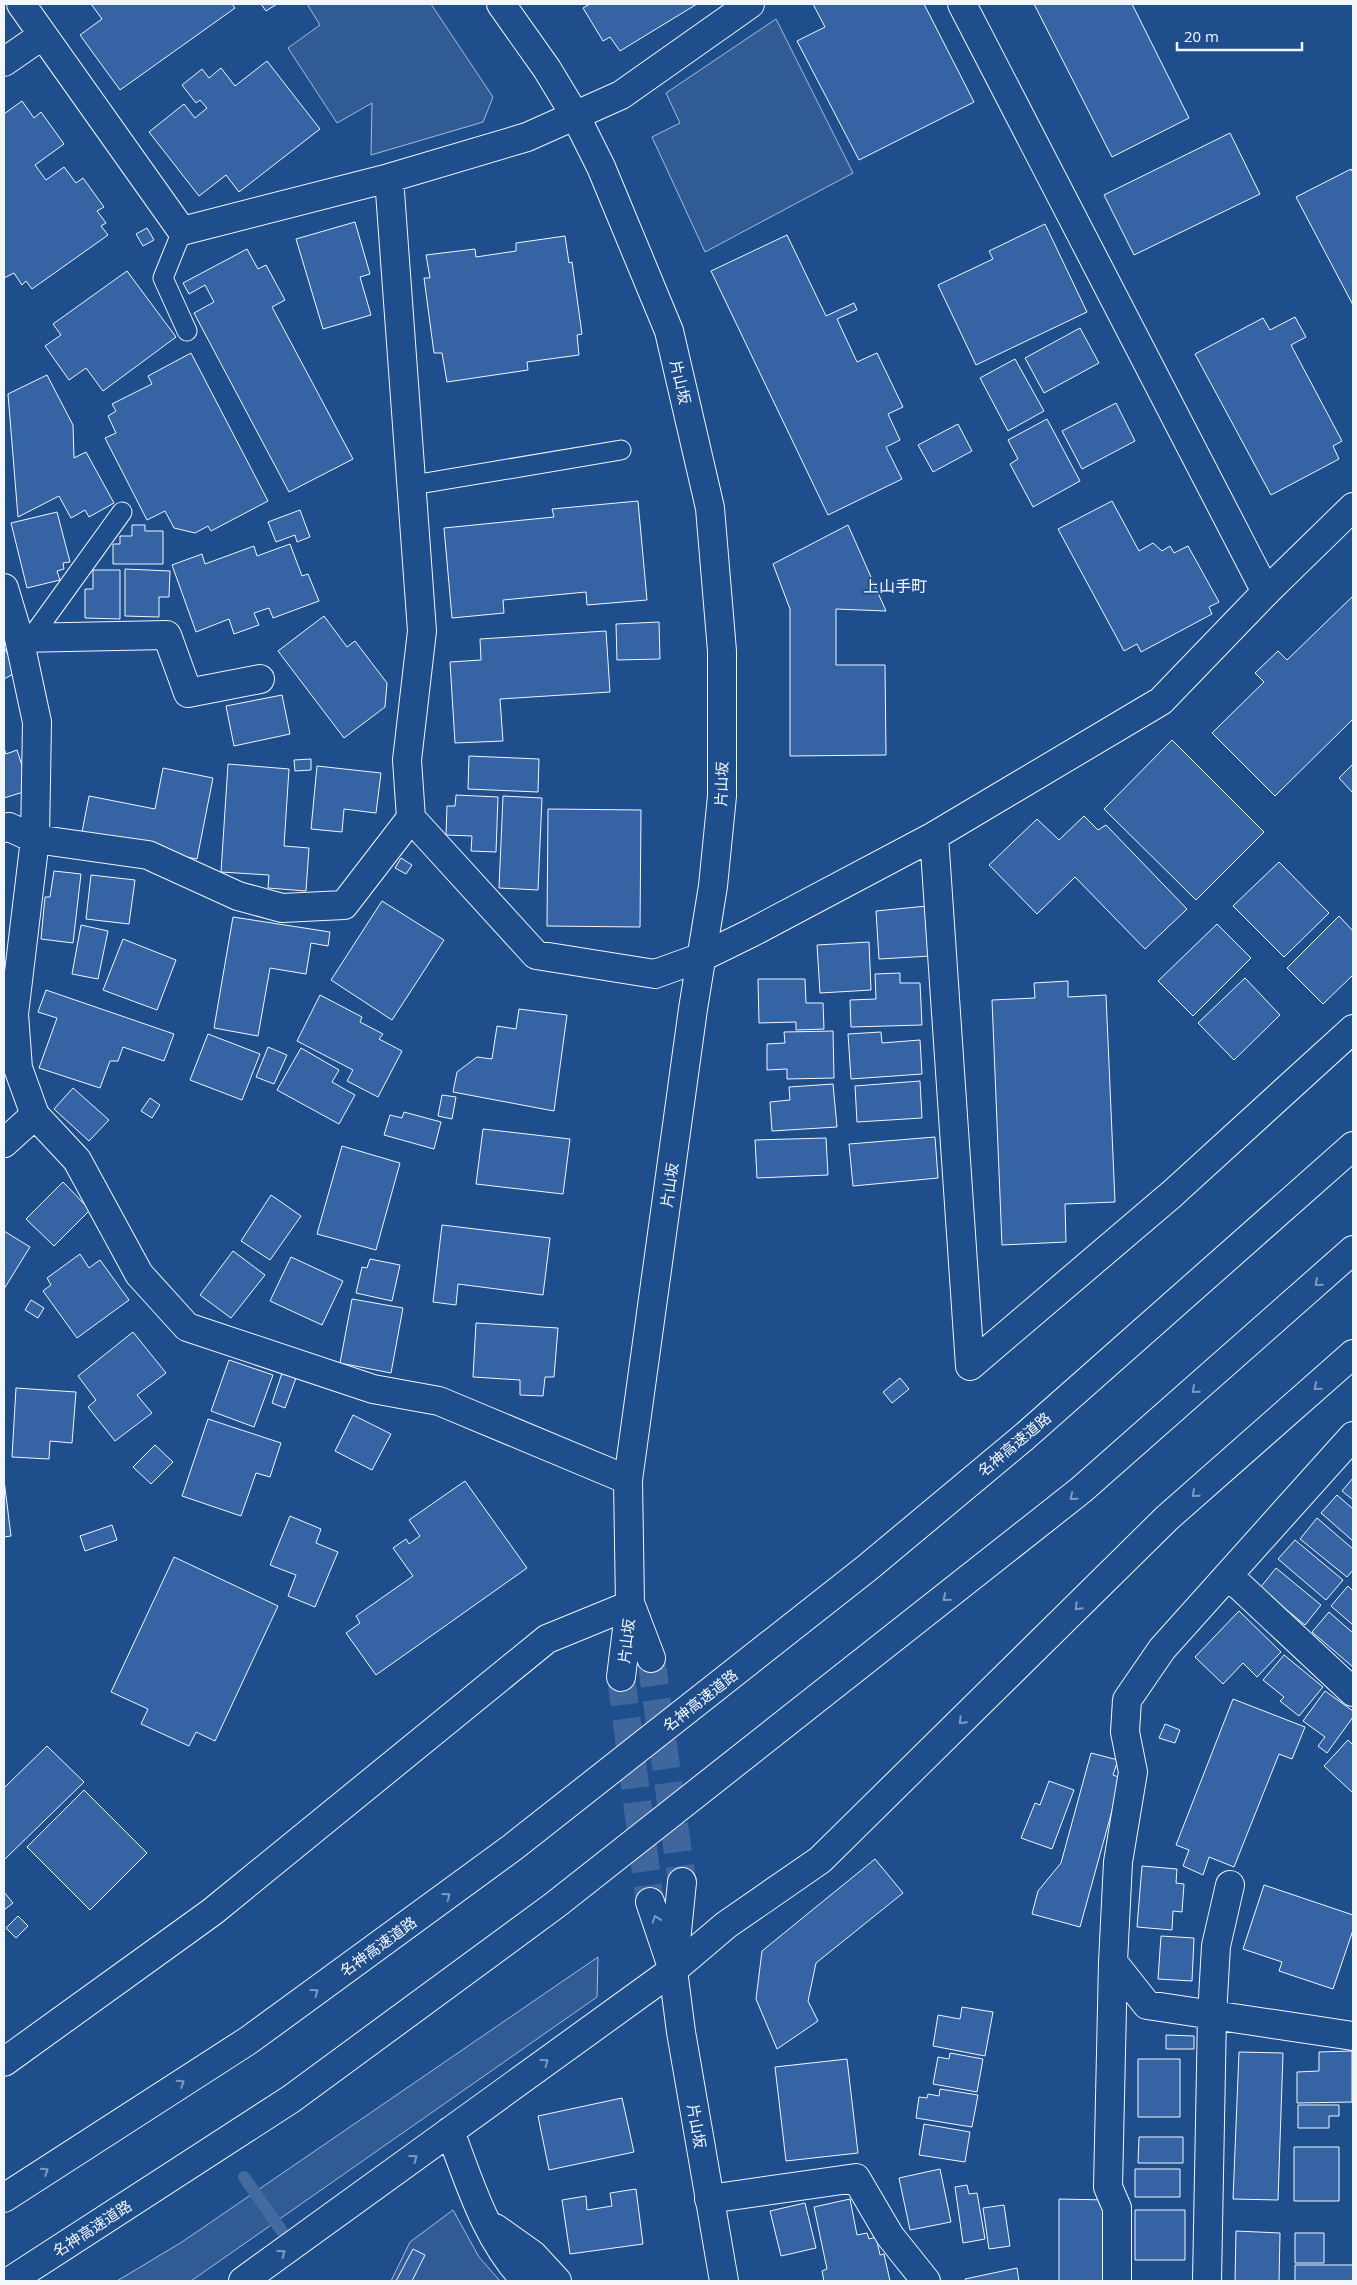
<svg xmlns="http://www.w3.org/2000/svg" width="1357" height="2285" font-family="'Open Sans','Noto Sans JP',sans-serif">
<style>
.built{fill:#305b95;stroke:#a8bbd7}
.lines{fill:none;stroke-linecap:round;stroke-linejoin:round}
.stream{stroke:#446ba0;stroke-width:12}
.building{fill:#3563a3;stroke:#f2f6ff}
.tertiary-tunnel{stroke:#3f679d;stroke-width:28;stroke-dasharray:28 14;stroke-linecap:butt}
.service-casing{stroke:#f2f6ff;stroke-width:21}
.minor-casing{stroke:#f2f6ff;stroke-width:30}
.tertiary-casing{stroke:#f2f6ff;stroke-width:30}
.motorway-casing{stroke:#f2f6ff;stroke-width:30}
.service{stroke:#1f4e8c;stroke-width:19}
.minor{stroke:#1f4e8c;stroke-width:28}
.tertiary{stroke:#1f4e8c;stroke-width:28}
.motorway{stroke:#1f4e8c;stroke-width:28}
.oneway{stroke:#7e9ac0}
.labels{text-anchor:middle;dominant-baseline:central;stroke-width:4;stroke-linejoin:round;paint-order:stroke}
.street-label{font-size:15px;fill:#f2f6ff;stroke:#1f4e8c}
.neighbourhood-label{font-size:16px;fill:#f2f6ff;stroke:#1f4e8c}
</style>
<rect width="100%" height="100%" fill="#1f4e8c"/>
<path class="built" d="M307 4H431L493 97 483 122 371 155 372 103 337 123 288 48 320 25Z
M776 19 853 173 705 252 652 137 680 123 666 93Z
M598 1957 597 1997 191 2281H117L182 2242Z
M453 2210 479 2257 500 2281H391L410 2242Z"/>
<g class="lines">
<path class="stream" d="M244 2177 281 2230"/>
</g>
<path class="building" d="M91 4H232L235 8 120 90 80 35 102 19Z
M261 4H277L266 11Z
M590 4H697L620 51 610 37 603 41 583 8Z
M813 4H924L974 102 859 160 797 41 825 27Z
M1034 4H1132L1189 118 1112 157Z
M267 61 320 129 239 192 226 175 199 196 149 132 184 104 195 118 207 108 200 100 196 103 182 85 202 69 209 78 221 68 235 86Z
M22 101 34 118 41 112 64 144 35 165 46 180 64 167 76 183 83 178 104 207 97 211 106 223 101 226 108 235 32 289 26 281 22 285 14 273 4 278V114Z
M1230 133 1260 194 1134 255 1104 195Z
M1351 169 1353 173V305L1296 197Z
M355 222 370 274 360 277 371 315 323 329 296 239Z
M1045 224 1087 312 976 365 938 285 993 259 989 251Z
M147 228 154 240 143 246 136 234Z
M787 235 826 316 854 303 857 310 837 319 857 362 877 353 903 407 888 414 900 440 886 447 902 479 828 515 711 271Z
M565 236 569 263 572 262 582 334 577 335 579 355 527 362 528 370 447 382 442 353H434L424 278H430L426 255 475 249 476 257 516 251V243Z
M247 249 258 269 266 265 285 300 272 307 353 459 289 492 194 313 214 302 205 285 189 294 183 283Z
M127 271 176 337 103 391 86 368 69 380 45 346 61 335 53 324Z
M1295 317 1306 337 1291 345 1342 441 1333 446 1339 459 1271 495 1195 354 1263 318 1270 330Z
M1080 328 1099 363 1044 393 1025 358Z
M191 353 268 501 211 531 208 526 195 533 174 528 165 511 147 520 105 438 116 433 108 416 116 411 112 404 152 384 148 376Z
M1015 359 1044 411 1008 431 980 378Z
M47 375 73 425 74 458 86 452 114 503 89 517 85 510 71 518 59 496 18 517 8 394Z
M1116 403 1135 441 1082 469 1062 431Z
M1047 419 1080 481 1033 507 1010 464 1018 459 1008 440Z
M958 424 972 451 933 472 918 445Z
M638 501 647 600 587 605 586 592 503 600 504 613 452 618 444 528 554 517 552 509Z
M1112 501 1139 551 1153 543 1162 551 1170 546 1174 553 1188 546 1219 602 1209 607 1212 614 1141 652 1137 644 1124 651 1058 529Z
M300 510 310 537 297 542 295 535 276 542 268 522Z
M57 512 70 562 63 563 64 569 57 571 60 580 27 588 11 523Z
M132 525H145V531H163V564H113V544H120V536H132Z
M848 525 886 611 836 609V665H885L886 755 790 756V609L773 564Z
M290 544 302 576 308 574 319 601 273 618 269 608 254 613 259 625 234 634 229 619 196 632 172 565 202 554 205 564 254 546 257 556Z
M125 569 170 571 169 597H159V617L125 616Z
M93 570H120V619L85 618V589H93Z
M1353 596V719L1275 796 1212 733 1264 682 1255 673 1278 651 1287 660Z
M324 616 347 647 355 641 387 683 385 707 344 738 278 651Z
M659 622 660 659 617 660 616 624Z
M606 631 610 692 500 699 503 741 455 743 450 662 481 660 480 639Z
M4 647 17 672 4 679Z
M282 695 290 734 234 746 226 706Z
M1172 740 1264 832 1196 900 1104 809Z
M4 748 6 754 17 750 30 790 4 798Z
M469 756 539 759 538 792 468 789Z
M311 759V770L295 771 294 760Z
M228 764 289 769 284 846 309 848 306 891 268 888 269 875 221 872Z
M1353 764V793L1339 778Z
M317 766 381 773 376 813 344 809 342 832 311 829Z
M163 768 213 778 197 859 81 837 89 796 155 809Z
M456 795 498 797 496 852 471 851 472 836 446 835 447 806H455Z
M503 796 542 798 538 890 499 888Z
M548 809 641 810 640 927 547 926Z
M1084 816 1098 830 1106 825 1187 909 1145 949 1075 877 1037 914 989 865 1037 819 1059 840Z
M401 858 412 865 406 874 395 868Z
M1279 862 1329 913 1284 957 1233 906Z
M54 871 81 874 73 943 41 939 45 897H50Z
M91 875 135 880 129 924 86 919Z
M382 901 444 940 392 1020 331 980Z
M927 906 931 956 879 959 876 911Z
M1339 916 1353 931V975L1323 1004 1287 968Z
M233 917 330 932 328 946 311 943 306 974 270 968 258 1036 214 1028Z
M1217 924 1251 958 1193 1016 1158 981Z
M81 925 108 931 98 979 72 974Z
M123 939 176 960 157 1010 103 990Z
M869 942 871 990 820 993 817 945Z
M900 973V983H920L922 1025 851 1027 850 1000 876 999 875 974Z
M1245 978 1280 1015 1234 1060 1198 1023Z
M758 979H805L806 1003H823L824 1029 796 1030V1022L759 1023Z
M1068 981V997L1106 995 1115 1202 1065 1204 1066 1242 1002 1245 992 1000 1035 998 1034 983Z
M46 990 174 1034 164 1061 123 1047 118 1061H110L100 1088 39 1068 57 1018 38 1012Z
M320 995 362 1017 360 1022 383 1034 379 1039 402 1051 378 1097 347 1081 353 1070 297 1041Z
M519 1009 567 1015 554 1111 453 1092 457 1072 477 1057 492 1059 497 1026 516 1029Z
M833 1031 834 1078 787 1079V1069L767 1070V1044L785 1043 784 1032Z
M881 1032 882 1043 920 1040 922 1074 851 1079 848 1034Z
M208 1034 260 1054 242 1100 190 1080Z
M268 1047 287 1055 274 1084 256 1077Z
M301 1048 339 1070 332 1082 355 1095 339 1124 277 1090Z
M920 1081 922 1118 857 1122 855 1086Z
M833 1084 837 1127 772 1131 770 1102 790 1100 789 1087Z
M73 1088 109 1120 89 1141 54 1109Z
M442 1095 456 1097 452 1119 438 1116Z
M150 1098 160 1105 152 1118 141 1111Z
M404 1112 441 1122 434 1149 384 1135 390 1115 402 1118Z
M483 1129 570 1139 563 1194 476 1184Z
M935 1137 938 1178 853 1186 849 1144Z
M826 1138 828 1175 757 1178 755 1140Z
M342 1146 400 1163 376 1250 317 1234Z
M63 1182 90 1210 54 1246 26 1219Z
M271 1195 301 1216 270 1260 241 1241Z
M442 1225 550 1238 543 1295 458 1284 456 1305 433 1302Z
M4 1231 30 1247 4 1289Z
M233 1251 265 1275 231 1318 200 1295Z
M80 1254 89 1268 100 1260 129 1300 77 1338 43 1291 51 1285 47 1278Z
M291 1257 343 1281 322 1325 270 1301Z
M370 1259 400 1265 392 1301 356 1293 362 1267 367 1268Z
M352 1299 403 1308 391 1373 340 1363Z
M31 1300 44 1308 38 1318 25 1310Z
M476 1323 558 1328 554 1377H545L543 1396 520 1395V1380L473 1377Z
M133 1332 166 1373 137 1395 152 1413 115 1441 88 1407 96 1400 78 1376Z
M229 1360 273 1375 254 1427 211 1411Z
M282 1373 296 1378 285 1408 272 1403Z
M900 1378 909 1389 892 1403 883 1392Z
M16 1388 76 1392 72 1443 50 1441 49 1459 12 1457Z
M353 1415 391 1434 372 1470 335 1451Z
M208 1419 281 1443 270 1477 256 1473 241 1516 182 1496Z
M155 1445 173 1462 151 1484 133 1467Z
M1353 1478V1500L1342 1491Z
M4 1480 11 1536 4 1537Z
M465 1481 527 1568 376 1675 346 1633 360 1623 356 1616 413 1576 393 1548 406 1539 409 1544 420 1536 409 1520Z
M1337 1495 1353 1509V1541L1321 1513Z
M290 1516 321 1529 316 1543 338 1552 315 1607 288 1596 296 1575 270 1565Z
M1317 1518 1353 1549V1570L1347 1577 1300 1539Z
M112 1525 117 1540 85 1551 80 1536Z
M1295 1540 1343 1580 1326 1600 1278 1559Z
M174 1557 278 1606 215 1741 196 1732 189 1746 141 1724 148 1709 111 1692Z
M1276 1568 1321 1605 1305 1625 1260 1588Z
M1348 1586 1353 1591V1625L1331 1606Z
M1239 1611 1281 1652 1257 1677 1243 1663 1223 1684 1195 1657Z
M1329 1612 1353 1633V1667L1312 1632Z
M1284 1655 1323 1687 1299 1716 1280 1701 1284 1697 1263 1680Z
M1325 1691 1353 1711V1717L1327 1753 1318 1746 1325 1737 1303 1721Z
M1233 1699 1305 1727 1292 1759 1279 1754 1234 1867 1209 1857 1203 1875 1183 1866 1189 1850 1176 1845Z
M1165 1724 1180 1730 1175 1743 1159 1738Z
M1348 1740 1353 1745V1793L1324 1766Z
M47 1746 84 1782 4 1860V1788Z
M1091 1753 1118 1760 1113 1775 1121 1778 1080 1927 1032 1914 1038 1891 1061 1863Z
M1049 1781 1074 1790 1052 1849 1021 1838 1035 1803 1040 1805Z
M84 1790 147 1853 90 1910 27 1847Z
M875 1859 903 1893 816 1963 808 2001 818 2021 777 2049 756 1999 762 1951Z
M1142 1866 1177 1869 1176 1883 1184 1884 1182 1912 1173 1911 1172 1930 1137 1927Z
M1264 1885 1353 1915V1930L1333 1989 1279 1971 1282 1962 1243 1949Z
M4 1892 13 1903 4 1910Z
M18 1916 28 1926 16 1938 6 1928Z
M1161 1936 1194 1938 1192 1981 1158 1979Z
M962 2007 993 2012 985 2056 933 2046 938 2015 960 2019Z
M1166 2035 1194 2036V2049H1166Z
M1352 2051V2102L1297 2103V2072L1319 2071V2052Z
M1239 2052 1283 2053 1278 2200 1233 2199Z
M950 2053 983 2059 977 2092 933 2084 938 2057 949 2059Z
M847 2059 858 2153 786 2161 775 2067Z
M1138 2059H1180V2117H1138Z
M940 2089 978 2095 972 2127 916 2118 919 2097 927 2098 928 2094 939 2096Z
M622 2098 634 2152 549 2170 538 2116Z
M1298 2105H1339V2116H1329V2128H1298Z
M924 2124 970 2132 965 2162 919 2155Z
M1139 2137H1183V2163H1138Z
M1294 2147H1339V2201H1294Z
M940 2169 951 2222 910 2230 899 2178Z
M1135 2169H1180V2197H1135Z
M967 2185 969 2194 977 2193 985 2239 963 2243 955 2187Z
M636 2189 643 2244 570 2254 562 2200 586 2196 587 2210 612 2206 610 2193Z
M850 2199 857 2235 867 2233 869 2239 876 2237 880 2255 884 2254 890 2281H824L822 2271 827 2269 814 2207Z
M1059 2199 1107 2200 1106 2281H1059Z
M805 2203 816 2248 781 2256 770 2211Z
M1004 2205 1010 2246 989 2249 983 2208Z
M1135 2210H1185V2260H1135Z
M1236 2231 1280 2233 1279 2281H1235Z
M1295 2233H1324V2263H1295Z
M413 2249 425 2255 412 2281H396Z
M1295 2265H1353V2281H1295Z
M1017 2268 1019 2281H966L965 2279Z"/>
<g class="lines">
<path class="tertiary-tunnel" d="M651 1658 682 1882
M621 1677 650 1902"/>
<defs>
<path id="service" d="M182 231 163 278 187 331
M413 485 621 450
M31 638 122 512"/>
<path id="minor" d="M21 4 182 231 389 178 527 137 621 95 750 4
M4 62 43 35
M389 178 422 631 407 760 411 818 536 955 655 974 702 957 751 933 934 836 1161 701 1266 592 1353 507
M4 588 19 638 37 722 35 839 14 1014 18 1068 35 1115 77 1160 139 1274 187 1327 373 1389 439 1401 628 1480
M19 638 167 635 188 693 260 679
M4 828 9 827 35 839 148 855 238 896 282 908 344 905 411 818
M934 836 970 1366 1172 1194 1353 1029
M4 1143 35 1115
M1353 1436 1162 1649 1127 1700 1125 1732 1133 1772 1118 1862 1113 1962 1147 2005 1353 2036
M1229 1576 1353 1692
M1113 1962 1108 2187 1117 2208V2281
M4 2062 212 1912 547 1639 630 1605
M450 2131C470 2184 486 2239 526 2281
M709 2199 856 2178 890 2236 926 2281
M495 2228 533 2255 557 2281
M243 2281 673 1970 726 1925 820 1860 1167 1518 1353 1354
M1207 2281 1212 2015 1216 1946 1230 1885"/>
<path id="tertiary" d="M501 4 547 69 576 117 601 167 669 331 710 508 722 651V796L713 886 693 1009 628 1480 630 1605 621 1677
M962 4 1266 592
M632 1608 651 1658
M650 1902 673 1970 681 2032 724 2281
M674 1961 682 1882"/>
<path id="motorway" d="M4 2198 249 2040 513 1847 867 1568 1024 1437 1353 1146
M10 2281 291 2099 555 1905 1081 1490 1353 1250"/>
</defs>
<use href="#service" class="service-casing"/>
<use href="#minor" class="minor-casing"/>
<use href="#tertiary" class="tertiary-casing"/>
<use href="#motorway" class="motorway-casing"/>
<use href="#service" class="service"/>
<use href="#minor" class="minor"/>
<use href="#tertiary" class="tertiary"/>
<use href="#motorway" class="motorway"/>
</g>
<defs><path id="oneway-chevron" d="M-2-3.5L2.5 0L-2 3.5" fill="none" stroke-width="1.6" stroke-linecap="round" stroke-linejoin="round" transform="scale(1.25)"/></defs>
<g class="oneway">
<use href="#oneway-chevron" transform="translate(1318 1283) rotate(139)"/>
<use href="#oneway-chevron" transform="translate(1317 1387) rotate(139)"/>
<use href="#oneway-chevron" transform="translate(1195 1390) rotate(139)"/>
<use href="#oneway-chevron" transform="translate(1195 1494) rotate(139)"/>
<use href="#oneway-chevron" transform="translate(1073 1497) rotate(141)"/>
<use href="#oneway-chevron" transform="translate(946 1598) rotate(141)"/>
<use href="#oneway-chevron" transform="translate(1078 1607) rotate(135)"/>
<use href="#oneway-chevron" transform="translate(962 1721) rotate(135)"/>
<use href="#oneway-chevron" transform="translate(447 1896) rotate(-36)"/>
<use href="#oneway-chevron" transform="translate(656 1919) rotate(-109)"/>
<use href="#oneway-chevron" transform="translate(315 1992) rotate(-36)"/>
<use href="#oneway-chevron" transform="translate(545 2062) rotate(-36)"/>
<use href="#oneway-chevron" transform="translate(181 2083) rotate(-33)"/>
<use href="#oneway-chevron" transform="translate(414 2158) rotate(-36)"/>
<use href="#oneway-chevron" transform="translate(45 2171) rotate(-33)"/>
<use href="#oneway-chevron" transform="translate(282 2253) rotate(-36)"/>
</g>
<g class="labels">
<g class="street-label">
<text transform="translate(681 382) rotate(77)">片山坂</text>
<text transform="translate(721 784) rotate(-88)">片山坂</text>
<text transform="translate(669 1185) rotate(-82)">片山坂</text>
<text transform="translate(1014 1444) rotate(-40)">名神高速道路</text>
<text transform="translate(626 1641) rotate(-83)">片山坂</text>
<text transform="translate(700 1700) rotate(-38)">名神高速道路</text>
<text transform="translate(378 1946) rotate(-36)">名神高速道路</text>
<text transform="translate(697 2126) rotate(80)">片山坂</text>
<text transform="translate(92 2228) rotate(-33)">名神高速道路</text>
</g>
<g class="neighbourhood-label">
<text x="895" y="586">上山手町</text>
</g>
</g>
<rect width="1357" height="2285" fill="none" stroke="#f2f6ff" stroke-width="10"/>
<path d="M1177 42v8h125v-8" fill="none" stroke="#f2f6ff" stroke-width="2.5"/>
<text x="1184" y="42" font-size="15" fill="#f2f6ff" stroke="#1f4e8c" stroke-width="4" paint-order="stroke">20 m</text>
</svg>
